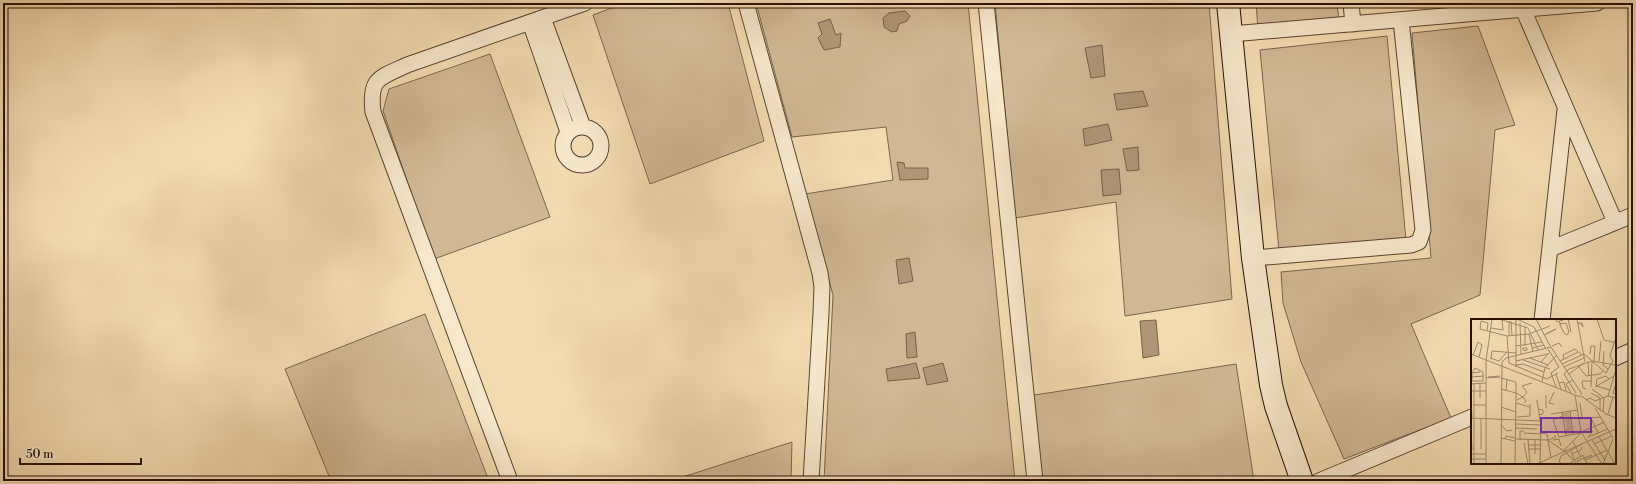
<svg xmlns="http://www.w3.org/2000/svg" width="1636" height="484" font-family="'Libre Bodoni',serif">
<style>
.green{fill:#d0b894;stroke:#7c644c}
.water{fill:#ae9677;stroke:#786049}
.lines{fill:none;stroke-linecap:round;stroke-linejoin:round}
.street-casing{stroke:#5b4330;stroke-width:17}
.secondary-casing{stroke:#281005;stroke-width:24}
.street{stroke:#f7e8cc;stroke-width:15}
.secondary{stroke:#f7e8cc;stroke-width:22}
.inset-road{fill:none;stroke:#a28a6c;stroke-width:1}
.view{fill:#7b2cbf;fill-opacity:0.15;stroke:#7b2cbf;stroke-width:2}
.inset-edge{fill:none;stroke:#281005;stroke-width:2}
</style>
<rect width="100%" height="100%" fill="#f3dbb1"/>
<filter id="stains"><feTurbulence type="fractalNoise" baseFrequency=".005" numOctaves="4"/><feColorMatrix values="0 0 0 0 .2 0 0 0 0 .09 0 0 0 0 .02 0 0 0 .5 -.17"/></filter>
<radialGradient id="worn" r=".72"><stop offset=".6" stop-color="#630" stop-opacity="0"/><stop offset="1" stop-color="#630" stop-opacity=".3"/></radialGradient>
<path class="green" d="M625 3H728L764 141 650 184 593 15Z
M756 3H968L1015 481H824L833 295 805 194 893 180 886 127 792 137Z
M995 3H1209L1232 299 1125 316 1116 202 1015 218Z
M1256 3H1337L1339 22 1258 29Z
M1478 26 1515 125 1495 130 1480 295 1411 324 1451 418 1344 459 1301 362 1283 303 1281 272 1431 258 1412 33Z
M1387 36 1406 240 1279 251 1260 50Z
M490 54 550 217 434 259 383 111 389 89Z
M425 314 489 481H331L285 369Z
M1236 364 1254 481H1041L1028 396Z
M792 442 791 481H670Z"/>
<path class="water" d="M905 11 910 16 907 21 899 24 897 31 892 32 884 27 883 18 889 13Z
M830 19 836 35 841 33 840 47 824 50 818 38 822 34 818 23Z
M1102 45 1105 76 1091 78 1085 48Z
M1143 91 1148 106 1117 110 1114 94Z
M1108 124 1112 140 1085 146 1083 129Z
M1138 147 1139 170 1127 171 1123 149Z
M897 162 904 163 905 168H928V179L900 180Z
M1119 169 1121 194 1103 196 1101 170Z
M909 258 913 281 899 284 896 260Z
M1156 320 1159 355 1143 358 1140 321Z
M915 332 917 357 907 358 906 334Z
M916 363 920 378 888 381 886 369Z
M943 363 948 381 927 385 923 368Z"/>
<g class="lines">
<defs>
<path id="street" d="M746 3 820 273 822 287 821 313 811 481
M986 3 1035 481
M1351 3 1353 24
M1523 9 1615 222
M543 18 583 127
M530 22 568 132
M1231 34 1597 3
M563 146a19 19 0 1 1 38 0a19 19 0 1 1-38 0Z
M1550 249 1633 215
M1253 258 1411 245 1419 242 1423 230 1401 20
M1542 320 1565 110
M1615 358 1633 350
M510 481 373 112C369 78 379 78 407 65L585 3
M1319 481 1472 417"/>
<path id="secondary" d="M1228 3 1253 258 1271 385 1276 406 1302 481"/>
</defs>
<use href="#street" class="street-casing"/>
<use href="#secondary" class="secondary-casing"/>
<use href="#street" class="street"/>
<use href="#secondary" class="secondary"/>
</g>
<g transform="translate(1471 319)">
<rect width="145" height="145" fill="#f3dbb1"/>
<path d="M98 93 101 115 95 116V104L97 103H94L92 94Z" fill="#d0b894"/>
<path class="inset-road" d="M28 0 57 9 67 31M45 0V48M46 0 63 8 75 30M65 0 78 25M84 0 86 3 95 0M97 0 100 13M106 0 114 43M126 0 133 21M38 2V17M40 2 41 17M88 2 89 4V6L93 14 96 16 98 13 95 4 89 5M49 4 50 35M106 5 107 4H111L112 8 109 4M54 7V27M20 9 32 11 31 1M16 12 17 4 10 2 9 10 36 17 58 15 79 7M58 15 62 33M73 16 85 10 75 15M36 17 38 44 71 58M133 21 145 24M78 25 111 75M45 27 71 23M81 27 88 24 91 28M52 29H56V31L53 32ZM61 29 73 26M77 30 88 48 80 54 85 68M133 32 132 46 137 50M0 35 109 78M119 35 120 27H124L123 42M2 36 7 23 11 26 8 38M19 39 28 42 35 34M20 39 21 32 45 34M59 39 77 46M93 40 92 36 104 30 111 36M52 41 79 50M45 42 77 35M89 42 107 33M128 42 130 22M142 42 139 37 144 21M70 43 78 34M117 43 118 57M91 45 113 35 135 54 142 42M45 46 52 45 73 53M93 48 113 39M108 48 115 57 129 55 132 52M1 54 4 49 12 53V62H1V54L9 53M85 55 90 70M98 55 113 44M1 58 13 57M17 58 29 57M71 58 76 60 87 54M15 59 29 58M138 60 135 57 126 60 125 67 139 71M71 62 74 49 86 36M3 64V145M9 64V79M88 64 93 63 95 72M145 64 142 74 145 75M0 65 15 64M120 68 121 43M124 68 143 57M30 70 45 74V63L30 59M115 70 112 69 111 62H121M121 70 133 79 132 93M0 72H15M35 72 36 60M56 73 51 67 61 64M83 73 78 84 83 85M45 74 52 78 56 73M100 74 95 65 102 61M105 74 93 55 98 50 121 42 145 46M120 74 129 79V90M75 76V89M104 76 110 113 131 145M109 76 135 95 145 99M137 77 145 50M0 79 1 99M46 81 52 78 55 82 53 84M66 81 69 101M115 81 119 79 124 82 137 77 145 79M45 84 59 88M109 84 111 99M2 86H15M30 88 45 93M124 89 142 119M99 92 102 115M91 93 95 117M80 95 107 91M137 95 142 78M68 96 72 95V91L68 90M92 97 82 101 88 118 110 114M46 98 59 97V85M0 99 70 102 69 145M10 99V114M120 99 127 114M107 100 130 98M0 105 1 131M45 105 70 106M30 106 36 112 41 111M45 109 66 110M122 112 117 118 137 110M110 113 134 103M10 114V130M53 114 70 115M70 114 76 115 80 139M83 116 85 118 77 121 93 132M128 118 144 145M30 119 44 122M34 120 35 117 44 119M45 120 77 121M49 121V112H53M57 121 59 145M82 121 88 120 90 127M121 121 134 141M102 123 110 138M53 124 57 145M123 125 141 117M57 126H70M57 130H70M100 132 105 145M90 134 145 110M0 135H15M64 135V121M101 135 110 131 111 128M0 140H15M102 141 93 131 109 115M114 141 136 131M99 144 112 136 116 145M13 145H27M15 145V42L21 0M30 145 31 43 35 39 80 28M44 145 45 74M66 145 90 134M92 145 88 143 90 137 111 125M108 145 106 142 121 136M132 145 142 120"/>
<path class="view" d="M70 99H120V113H70Z"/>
<rect width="145" height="145" class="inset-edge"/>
</g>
<rect width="1636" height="484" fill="none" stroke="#f3dbb1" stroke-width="16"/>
<rect x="4" y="4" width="1628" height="476" fill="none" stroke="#281005" stroke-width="2"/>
<rect x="8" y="8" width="1620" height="468" fill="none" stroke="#281005"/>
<path d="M20 458v6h121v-6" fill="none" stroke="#281005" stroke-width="2"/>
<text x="26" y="458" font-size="12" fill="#281005" stroke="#f7e8cc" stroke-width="3" paint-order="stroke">50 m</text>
<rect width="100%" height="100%" filter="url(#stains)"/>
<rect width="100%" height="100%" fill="url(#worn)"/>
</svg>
